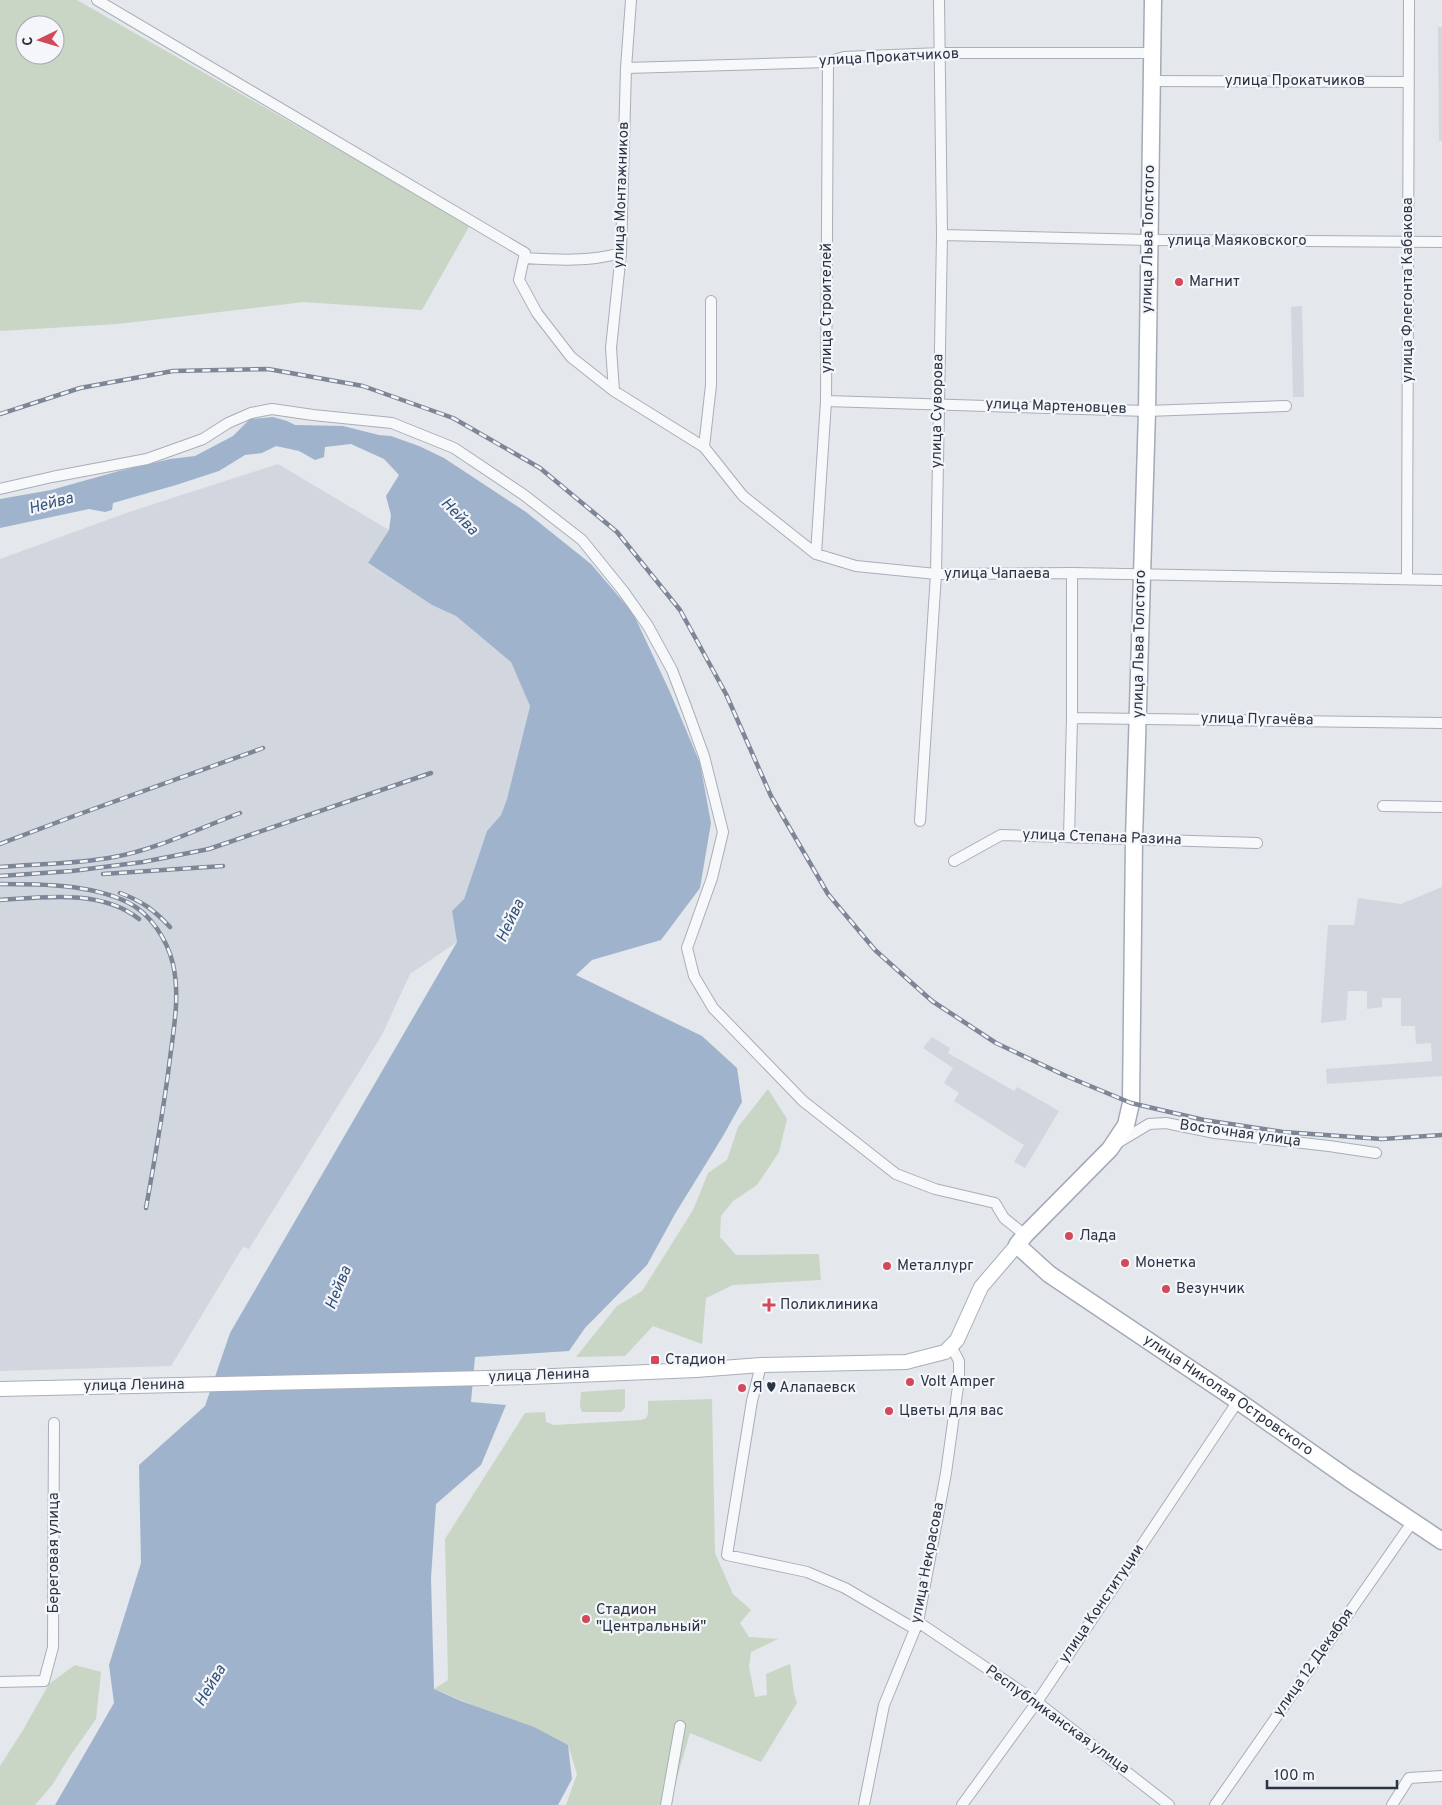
<svg xmlns="http://www.w3.org/2000/svg" width="1442" height="1805" font-family="Overpass,sans-serif">
<style>
.built{fill:#d2d6de}
.green{fill:#c9d6c5;fill-rule:evenodd}
.water{fill:#9fb4cc}
.lines{fill:none;stroke-linecap:round;stroke-linejoin:round}
.minor-casing{stroke:#a9aeb7;stroke-width:12}
.secondary-casing{stroke:#a9aeb7;stroke-width:16}
.primary-casing{stroke:#a3abb8;stroke-width:19}
.minor{stroke:#f7f8fa;stroke-width:10}
.secondary{stroke:#fff;stroke-width:14}
.primary{stroke:#fff;stroke-width:16}
.rail-casing{stroke:#7d8696;stroke-width:4.5}
.rail{stroke:#f4f6f9;stroke-width:2.5;stroke-dasharray:8;stroke-linecap:butt}
.poi-dot{fill:#d1495b;stroke:#f4f6f9;stroke-width:2}
.labels{text-anchor:middle;dominant-baseline:central;stroke-width:4.5;stroke-linejoin:round;paint-order:stroke}
.street-label{font-size:15px;fill:#2b3445;stroke:#f4f6f9}
.poi-label{font-size:15px;fill:#2b3445;stroke:#f4f6f9;text-anchor:start}
.water-label{font-size:16px;font-style:italic;fill:#34527a;stroke:#f4f6f9}
</style>
<rect width="100%" height="100%" fill="#e4e7ec"/>
<path class="built" d="M1438 27H1442V141H1439Z
M1302 306 1304 397H1293L1291 307Z
M278 464 389 530 368 564 432 605 456 616 511 662 530 705 507 799 501 815 487 831 464 899 452 911 457 942 410 974 382 1035 249 1249 243 1247 171 1366 0 1371V559L129 512Z
M1442 887V1076L1327 1084 1326 1069 1432 1061 1431 1043 1416 1044 1415 1026H1401V998H1382V1007L1367 1009V991H1348L1346 1020 1321 1023 1328 925H1354L1358 898 1401 904Z
M932 1037 950 1048 948 1053 1014 1091 1017 1087 1059 1111 1025 1168 1014 1162 1024 1145 954 1101 959 1093 944 1083 953 1068 923 1048Z"/>
<path class="green" d="M0 0H77L470 225 422 310 304 302 118 324 0 331ZM25 25H55V55H25Z
M768 1089 787 1119 779 1152 757 1185 733 1201 721 1216 720 1237 736 1255 819 1254 821 1280 733 1285 706 1298 702 1344 653 1326 625 1356 576 1357 617 1306 642 1291 693 1210 708 1173 727 1160 738 1127Z
M625 1389V1408L621 1412H582L580 1407 581 1392Z
M712 1399 715 1553 733 1594 751 1610 740 1623 749 1637 778 1639 751 1652 749 1667 755 1697 767 1695 766 1674 790 1664 794 1693 797 1703 761 1762 690 1733 669 1805H566L577 1774 568 1745 434 1689 448 1680 445 1539 525 1413 545 1412 546 1422 554 1425 641 1420 646 1418 648 1414V1401Z
M75 1665 101 1672 96 1719 68 1759 53 1784 35 1805H0V1766L23 1730 49 1684Z"/>
<path class="water" d="M273 417 287 421 295 425 343 426 379 435 391 436 419 446 444 458 526 512 591 564 633 613 670 692 700 763 711 823 700 888 661 940 592 960 576 975 702 1036 737 1068 742 1102 723 1136 675 1214 647 1265 585 1328 569 1351 475 1357 471 1402 506 1405 481 1465 436 1504 431 1578 434 1689 461 1701 534 1727 568 1745 572 1779 558 1805H55L114 1703 109 1665 141 1563 139 1465 205 1406 230 1333 457 942 452 911 464 899 487 831 501 815 507 799 530 706 511 662 456 616 432 605 368 563 389 530 391 515 386 496 399 475 384 459 351 444 325 447 324 457 315 460 299 451 276 446 262 453 245 455 219 471 176 485 113 503 112 510 105 512 89 509 0 528V499L51 490 119 471 170 459 195 456 233 436 250 419Z"/>
<g class="lines">
<defs>
<path id="minor" d="M97 0 525 253 519 280 537 313 571 357 614 391 704 447 743 496 816 554 856 566 936 574 1072 573 1442 580
M626 68 828 62 844 57 940 53H1152
M1151 81 1409 82
M942 235 1149 240 1442 242
M524 258C557 260 589 262 621 253
M614 391 611 348 621 253 626 68 631 0
M826 401 1147 411 1286 406
M704 447 711 385V301
M0 489 52 477 147 459 203 439 228 423 251 413 272 409 313 415 392 423 454 448 524 495 582 540 624 592 648 626 672 670 685 704 704 756 723 832 712 878 687 948 694 976 713 1008 803 1101 896 1174 935 1189 995 1203 1004 1218 1025 1235
M816 554 826 401 828 62
M1407 579 1409 0
M1072 718 1442 723
M1383 806 1442 807
M920 821 936 574 942 235 939 0
M1069 837 1072 718V573
M954 861 1001 835 1257 843
M1119 1142 1149 1124 1166 1123 1215 1133 1329 1146 1376 1153
M761 1365 752 1401 727 1555 807 1572 845 1588 915 1629
M918 1622 1037 1702 1169 1805
M0 1682 44 1681 53 1647 54 1423
M666 1805 680 1726
M864 1805 884 1705 918 1622 946 1473 959 1379V1361L951 1346
M962 1805 1037 1702 1238 1401
M1215 1805 1413 1521
M1392 1805 1409 1778 1442 1776"/>
<path id="secondary" d="M0 1389 529 1377 696 1370 761 1365 906 1362 945 1352 957 1340 981 1287 1017 1245"/>
<g id="primary">
<path id="s1" d="M1153 0 1147 411 1134 839 1131 1103 1126 1125 1110 1149 1025 1235 1017 1245 1049 1274 1238 1401 1349 1479 1442 1541"/>
</g>
</defs>
<use href="#minor" class="minor-casing"/>
<use href="#secondary" class="secondary-casing"/>
<use href="#primary" class="primary-casing"/>
<use href="#minor" class="minor"/>
<use href="#secondary" class="secondary"/>
<use href="#primary" class="primary"/>
<defs>
<path id="rail" d="M0 414 80 388 173 371 268 369 363 386 453 418 540 468 617 532 680 610 726 694 771 796 828 894 875 950 932 1001 996 1043 1066 1076 1131 1103 1204 1120 1283 1132 1382 1139 1442 1135
M0 844 74 816 263 748
M0 867C38 864 77 864 114 857 155 850 200 828 240 813
M103 874 223 866
M0 876 72 871 143 862 209 849 431 773
M0 884C40 884 90 884 127 902 150 913 167 939 173 964 180 995 174 1027 170 1058 164 1108 155 1158 146 1208
M120 893C142 901 154 910 170 927
M0 900C44 897 102 889 139 919"/>
</defs>
<use href="#rail" class="rail-casing"/>
<use href="#rail" class="rail"/>
</g>
<g class="poi-dot">
<circle cx="1179" cy="282" r="5"/>
<circle cx="1069" cy="1236" r="5"/>
<circle cx="1125" cy="1263" r="5"/>
<circle cx="887" cy="1266" r="5"/>
<circle cx="1166" cy="1289" r="5"/>
<path d="M766.5 1297.5h5v5h5v5h-5v5h-5v-5h-5v-5h5z"/>
<rect x="650" y="1355" width="10" height="10" rx="2.5"/>
<circle cx="910" cy="1382" r="5"/>
<circle cx="742" cy="1388" r="5"/>
<circle cx="889" cy="1411" r="5"/>
<circle cx="586" cy="1619" r="5"/>
</g>
<g class="labels">
<g class="street-label">
<text transform="translate(889 58) rotate(-3)">улица Прокатчиков</text>
<text x="1295" y="81">улица Прокатчиков</text>
<text transform="translate(622 195) rotate(-88)">улица Монтажников</text>
<text transform="translate(1149 239) rotate(-89)">улица Льва Толстого</text>
<text x="1237" y="241">улица Маяковского</text>
<text transform="translate(1408 290) rotate(-90)">улица Флегонта Кабакова</text>
<text transform="translate(827 308) rotate(-90)">улица Строителей</text>
<text transform="translate(1056 407) rotate(2)">улица Мартеновцев</text>
<text transform="translate(938 411) rotate(-89)">улица Суворова</text>
<text x="997" y="574">улица Чапаева</text>
<text transform="translate(1140 644) rotate(-89)">улица Льва Толстого</text>
<text transform="translate(1257 720) rotate(1)">улица Пугачёва</text>
<text transform="translate(1102 838) rotate(2)">улица Степана Разина</text>
<text transform="translate(1240 1134) rotate(8)">Восточная улица</text>
<text transform="translate(539 1376) rotate(-2)">улица Ленина</text>
<text transform="translate(134 1386) rotate(-1)">улица Ленина</text>
<text stroke="none"><textPath href="#s1" startOffset="1548">улица Николая Островского</textPath></text>
<text transform="translate(54 1553) rotate(-90)">Береговая улица</text>
<text transform="translate(928 1563) rotate(-79)">улица Некрасова</text>
<text transform="translate(1102 1604) rotate(-56)">улица Конституции</text>
<text transform="translate(1314 1663) rotate(-55)">улица 12 Декабря</text>
<text transform="translate(1057 1720) rotate(36)">Республиканская улица</text>
</g>
<g class="poi-label">
<text x="1189" y="282">Магнит</text>
<text x="1079" y="1236">Лада</text>
<text x="1135" y="1263">Монетка</text>
<text x="897" y="1266">Металлург</text>
<text x="1176" y="1289">Везунчик</text>
<text x="780" y="1305">Поликлиника</text>
<text x="665" y="1360">Стадион</text>
<text x="920" y="1382">Volt Amper</text>
<text x="752" y="1388">Я ♥ Алапаевск</text>
<text x="899" y="1411">Цветы для вас</text>
<text x="596" y="1610">Стадион<tspan x="596" dy="17">"Центральный"</tspan></text>
</g>
<g class="water-label">
<text transform="translate(51 504) rotate(-15)">Нейва</text>
<text transform="translate(459 517) rotate(45)">Нейва</text>
<text transform="translate(511 921) rotate(-65)">Нейва</text>
<text transform="translate(339 1288) rotate(-68)">Нейва</text>
<text transform="translate(211 1686) rotate(-59)">Нейва</text>
</g>
</g>
<g transform="translate(40 40) rotate(265)"><circle r="24" fill="#f4f6f9" stroke="#a4a8b1"/>
<path d="M0-4L9 19L0 12L-9 19Z" fill="#d1495b"/>
<text y="-8" font-size="14" font-weight="bold" text-anchor="middle" fill="#2b3445">С</text>
</g>
<path d="M1267 1780v8h130v-8" fill="none" stroke="#2b3445" stroke-width="2.5"/>
<text x="1274" y="1780" font-size="15" fill="#2b3445" stroke="#f4f6f9" stroke-width="4" paint-order="stroke">100 m</text>
</svg>
